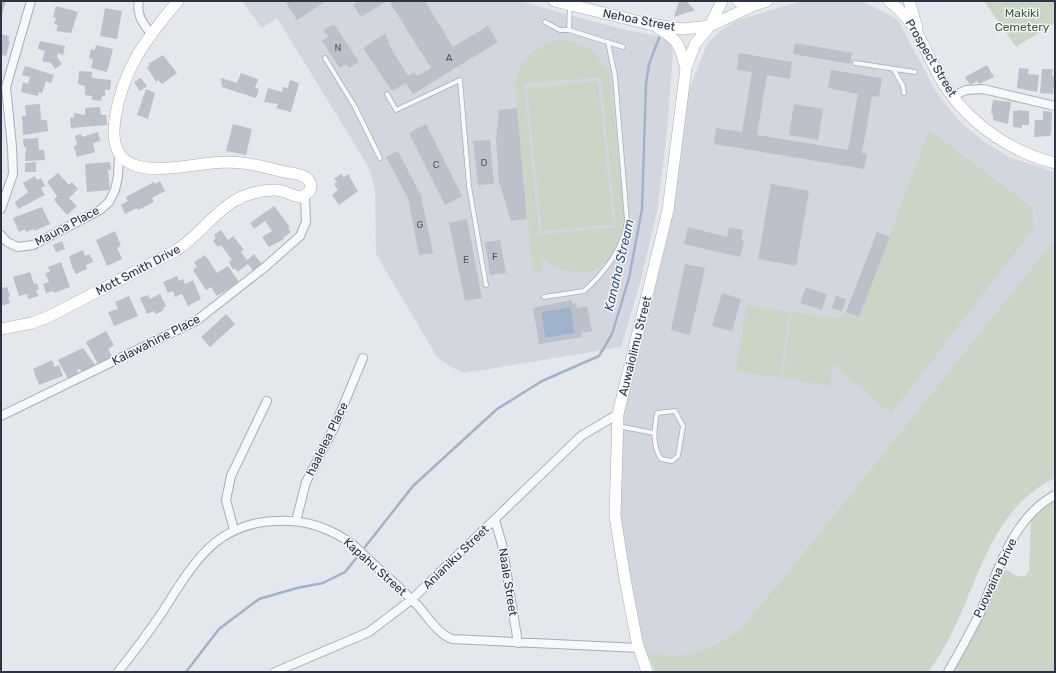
<svg xmlns="http://www.w3.org/2000/svg" width="1056" height="673" font-family="Rubik,sans-serif">
<style>
.built{fill:#d2d6de}
.green{fill:#c9d6c5;fill-rule:evenodd}
.water{fill:#9fb4cc}
.lines{fill:none;stroke-linecap:round;stroke-linejoin:round}
.stream{stroke:#9fb4cc;stroke-width:2.5}
.building{fill:#bbc0ca;fill-rule:evenodd}
.lane-casing{stroke:#a9aeb7;stroke-width:5.5}
.street-casing{stroke:#a9aeb7;stroke-width:10}
.secondary-casing{stroke:#a9aeb7;stroke-width:12}
.lane{stroke:#f7f8fa;stroke-width:4}
.street{stroke:#f7f8fa;stroke-width:8}
.secondary{stroke:#fff;stroke-width:11}
.labels{text-anchor:middle;dominant-baseline:central;stroke-width:3;stroke-linejoin:round;paint-order:stroke}
.number-label{font-size:10px;fill:#4f5766}
.park-label{font-size:12px;fill:#3f6138;stroke:#f4f6f9}
.street-label{font-size:12px;fill:#2b3445;stroke:#f4f6f9}
.water-label{font-size:13px;font-style:italic;fill:#34527a;stroke:#f4f6f9}
</style>
<rect width="100%" height="100%" fill="#e4e7ec"/>
<path class="built" d="M242 1H519L625 30 664 37 670 43 673 51 667 132 657 211 641 279 621 347 464 373 448 365 437 357 376 254 375 188 368 166 277 18 262 28Z
M802 1H863L898 20 935 90 958 120 983 141 1009 157 1055 172V239L779 583 737 632 715 644 688 655 648 654 639 648 615 516 618 414 640 341 684 102 707 44 721 30 738 20Z"/>
<path class="green" d="M984 1H1055V23L1016 47Z
M557 40C586 42 596 50 610 75L625 222C622 234 619 244 613 254 597 280 560 276 541 257L542 271 533 272 515 84C521 56 531 50 557 40ZM601 77 616 227 539 235 524 84Z
M598 81 613 225 542 231 527 88Z
M929 130 1033 208 1032 220 1034 228 891 414 833 364 830 386 782 378 792 312 840 319 846 312 859 317Z
M1055 239V478C978 515 977 610 928 672H655L648 654 688 655 715 644 737 632 779 583Z
M746 305 789 312 780 378 736 371Z
M1055 498V672H949L999 571 1006 570C1014 573 1015 578 1025 576L1029 571 1031 515Z"/>
<path class="water" d="M571 307 575 333 545 338 541 312Z"/>
<g class="lines">
<path class="stream" d="M365 547 413 486 497 409 542 381 599 356 612 334 629 278 642 209 646 84 649 64 659 38
M186 672 219 629 259 599 297 588 323 583 345 572 358 556"/>
</g>
<path class="building" d="M1 1H6L1 18Z
M285 1H326L297 20Z
M359 1H387L361 17 353 5Z
M389 1H425L453 47 488 26 498 42 413 94 406 83 392 91 363 48 376 39 385 34 389 41 387 42 408 76 414 72 417 76 431 68Z
M679 1H686L695 10 674 17Z
M56 6 78 12 71 33 56 31 58 25 54 24 56 18 53 17Z
M105 8 122 11 117 39 100 36Z
M334 24 359 62 349 68 346 64 340 68 322 41 328 37 324 30Z
M1 34 9 36 8 41H10L6 56 1 55Z
M40 41 65 46 63 55 58 53 57 57 62 64 55 69 51 63 42 61 45 51 38 49Z
M795 43 852 53 850 64 793 54Z
M96 45 113 49 107 72 91 68 93 59 89 58 91 49 95 50Z
M739 53 792 62 790 79 767 75 757 135 848 150 858 94 828 88 831 70 882 78 879 97 872 96 862 153 867 154 864 169 714 144 716 128 742 132 752 72 737 70Z
M163 55 177 73 162 84 158 80 156 82 147 67 150 66 148 64Z
M987 65 994 77 979 84 977 81 970 85 965 77Z
M25 66 54 75 51 83 46 81 42 93 39 92 38 96 21 92 23 82 28 84 30 77 22 75Z
M1019 68 1029 69 1028 74 1039 75 1037 92 1017 88Z
M1042 69H1053L1052 76H1055L1053 94 1040 93Z
M79 71 92 72V78L111 80 110 90H105V96H102L101 101 92 100V96L85 95V86L78 84Z
M241 73 258 79 255 88 259 89 256 98 222 87 221 78 237 83Z
M141 78 147 86 140 91 134 82Z
M290 80 299 83 291 112 276 108 278 104 264 102 268 88 282 92 283 87 288 88Z
M146 89 155 93 148 119 137 115Z
M993 100 1011 102 1008 124 993 120V115L991 113Z
M40 104 41 120H47L48 131 23 135 22 116H26L25 105Z
M794 104 823 109 818 140 789 135Z
M100 107 101 115H106L107 125 71 128 70 118 74 117V113L85 115V108Z
M517 108 527 219 511 221 499 182 496 139 499 110Z
M1018 110 1029 111V125H1022V128L1013 127V111H1018Z
M1043 111 1052 112 1051 133 1050 136 1034 137 1035 120H1043Z
M233 124 252 129 246 155 226 151Z
M426 124 462 196 445 205 409 133Z
M98 132 100 141 93 143 95 152 77 157 74 146 77 145 75 136 81 134 82 137Z
M38 138 39 150H44L45 160 25 161 26 147H24L23 139Z
M490 140 494 184 478 185 473 141Z
M398 151 421 196 433 253 419 255 408 198 386 157Z
M36 162V172H25V163Z
M110 162 111 170H108L110 190 87 192 85 164Z
M58 173 69 185 72 182 78 189 69 198 77 206 67 215 54 200 57 196 47 182Z
M341 174 344 177 348 174 358 191 339 205 332 195 338 190 334 184 337 182 334 179Z
M35 176 37 180 41 178 45 186 41 188 45 195 18 209 15 202 28 192 23 183Z
M160 181 165 191 152 198 154 202 138 210 137 208 125 214 121 205 128 201 126 197 154 182 155 184Z
M771 184 809 191 796 266 758 259Z
M274 206 290 227 288 228 291 232 283 238 284 239 269 247 262 237 272 231 265 221 254 229 250 223Z
M42 207 50 224 34 231 33 229 26 232 25 229 19 232 13 218Z
M467 219 482 298 465 301 449 223Z
M688 227 727 237 729 227 743 230 741 240 744 241 740 257 684 244Z
M221 230 228 240 233 236 244 250 241 252 247 260 254 254 262 264 253 271 248 264 237 272 235 268 233 270 229 262 232 260 221 245 218 247 213 241 216 238 214 235Z
M115 231 121 246 117 248 122 259 107 266 96 240Z
M877 232 890 237 859 317 846 312Z
M500 240 506 273 490 275 485 242Z
M62 241 65 249 56 252 53 245Z
M83 250 85 256 90 254 93 262 86 265 87 269 76 274 74 270H73L69 256Z
M205 255 217 273 228 266 239 282 217 296 211 287 206 290 193 270 197 267 194 262Z
M61 262 70 287 54 293 53 291 46 293 43 284 49 282 45 273 50 272 48 267Z
M685 264 705 268 690 335 671 330Z
M30 272 34 284 37 283 39 289 36 290 38 296 28 299 27 294 19 296 13 277Z
M177 276 179 281 183 279 185 284 193 280 201 299 188 306 182 294 175 297 173 291 168 293 163 282Z
M7 287 10 296 8 297 10 303 1 306V288Z
M806 287 827 294 822 310 800 303Z
M722 293 741 299 732 331 712 326Z
M160 294 166 306 163 308 164 310 156 314 154 311 147 314 140 298 148 295 150 299Z
M129 296 138 316 114 326 108 312 118 309 115 302Z
M836 296 846 299 842 311 832 308Z
M572 300V304L576 303 577 308 587 306 592 331 581 333 582 337 539 344 533 308ZM571 307 575 333 545 338 541 312Z
M226 314 235 324 210 347 201 337Z
M106 331 114 345 108 349 113 358 99 366 86 342Z
M83 348 95 365 82 372 80 369 77 370 79 373 68 379 58 360Z
M52 360 55 367 59 365 63 376 39 385 33 369Z"/>
<g class="lines">
<defs>
<path id="lane" d="M570 6 569 30 623 47
M545 22 560 30H569
M325 58 355 107 380 158
M855 63 915 72
M894 70 903 86 904 93
M387 94 396 110 460 80 469 186 486 285
M544 297 584 291C604 273 625 247 627 220L615 76 608 42
M675 411 683 426 678 456 672 461 661 459C652 445 654 429 657 413Z
M618 426 654 433"/>
<path id="street" d="M139 1C136 15 143 23 151 34
M953 96 966 90 983 89 1055 106
M1 209 13 174 12 147 6 87 31 1
M1 235 7 242 18 247 33 245 100 210 109 202 115 190 118 176 119 154
M1 416 196 321 265 267 300 236 306 222 305 196
M495 520 502 544 518 643
M296 521 306 482 334 428 363 358
M234 530 226 500 231 476 267 401
M118 672C134 652 149 632 163 611 196 559 219 517 290 521 315 522 343 534 361 552 379 570 400 587 418 606 428 617 438 634 452 639L639 648
M275 672 369 632 411 600 581 436 618 414
M948 672C959 653 970 633 980 613 998 571 1012 518 1055 495"/>
<path id="secondary" d="M554 1 649 24 683 29 710 26 752 6 767 1
M738 1 752 6
M889 1C917 22 923 47 939 76 963 119 1007 151 1055 163
M909 1 917 27
M658 28C680 41 679 45 686 68
M1 329 32 323 50 316 177 250C213 225 224 191 275 190 285 190 293 197 302 197L310 191 311 184C307 174 295 174 285 172 265 167 246 162 226 162 183 163 104 192 115 119 123 68 146 39 178 1
M647 672 637 642 625 579 615 516 618 414 668 210 686 68 695 44 710 26 722 1"/>
</defs>
<use href="#lane" class="lane-casing"/>
<use href="#street" class="street-casing"/>
<use href="#secondary" class="secondary-casing"/>
<use href="#lane" class="lane"/>
<use href="#street" class="street"/>
<use href="#secondary" class="secondary"/>
</g>
<g class="labels">
<g class="number-label">
<text x="338" y="48">N</text>
<text x="449" y="58">A</text>
<text x="484" y="163">D</text>
<text x="436" y="165">C</text>
<text x="420" y="225">G</text>
<text x="495" y="257">F</text>
<text x="466" y="260">E</text>
</g>
<g class="park-label">
<text x="1022" y="13">Makiki<tspan x="1022" dy="14">Cemetery</tspan></text>
</g>
<g class="street-label">
<text transform="translate(639 20) rotate(11)">Nehoa Street</text>
<text transform="translate(931 58) rotate(59)">Prospect Street</text>
<text transform="translate(67 226) rotate(-28)">Mauna Place</text>
<text transform="translate(138 270) rotate(-28)">Mott Smith Drive</text>
<text transform="translate(156 340) rotate(-27)">Kalawahine Place</text>
<text transform="translate(635 346) rotate(-76)">Auwaiolimu Street</text>
<text transform="translate(327 439) rotate(-64)">haalelea Place</text>
<text transform="translate(456 557) rotate(-44)">Anianiku Street</text>
<text transform="translate(375 567) rotate(42)">Kapahu Street</text>
<text transform="translate(995 578) rotate(-65)">Puowaina Drive</text>
<text transform="translate(508 582) rotate(81)">Naale Street</text>
</g>
<g class="water-label">
<text transform="translate(619 265) rotate(-77)">Kanaha Stream</text>
</g>
</g>
<rect width="1056" height="673" fill="none" stroke="#2b3445" stroke-width="4"/>
</svg>
